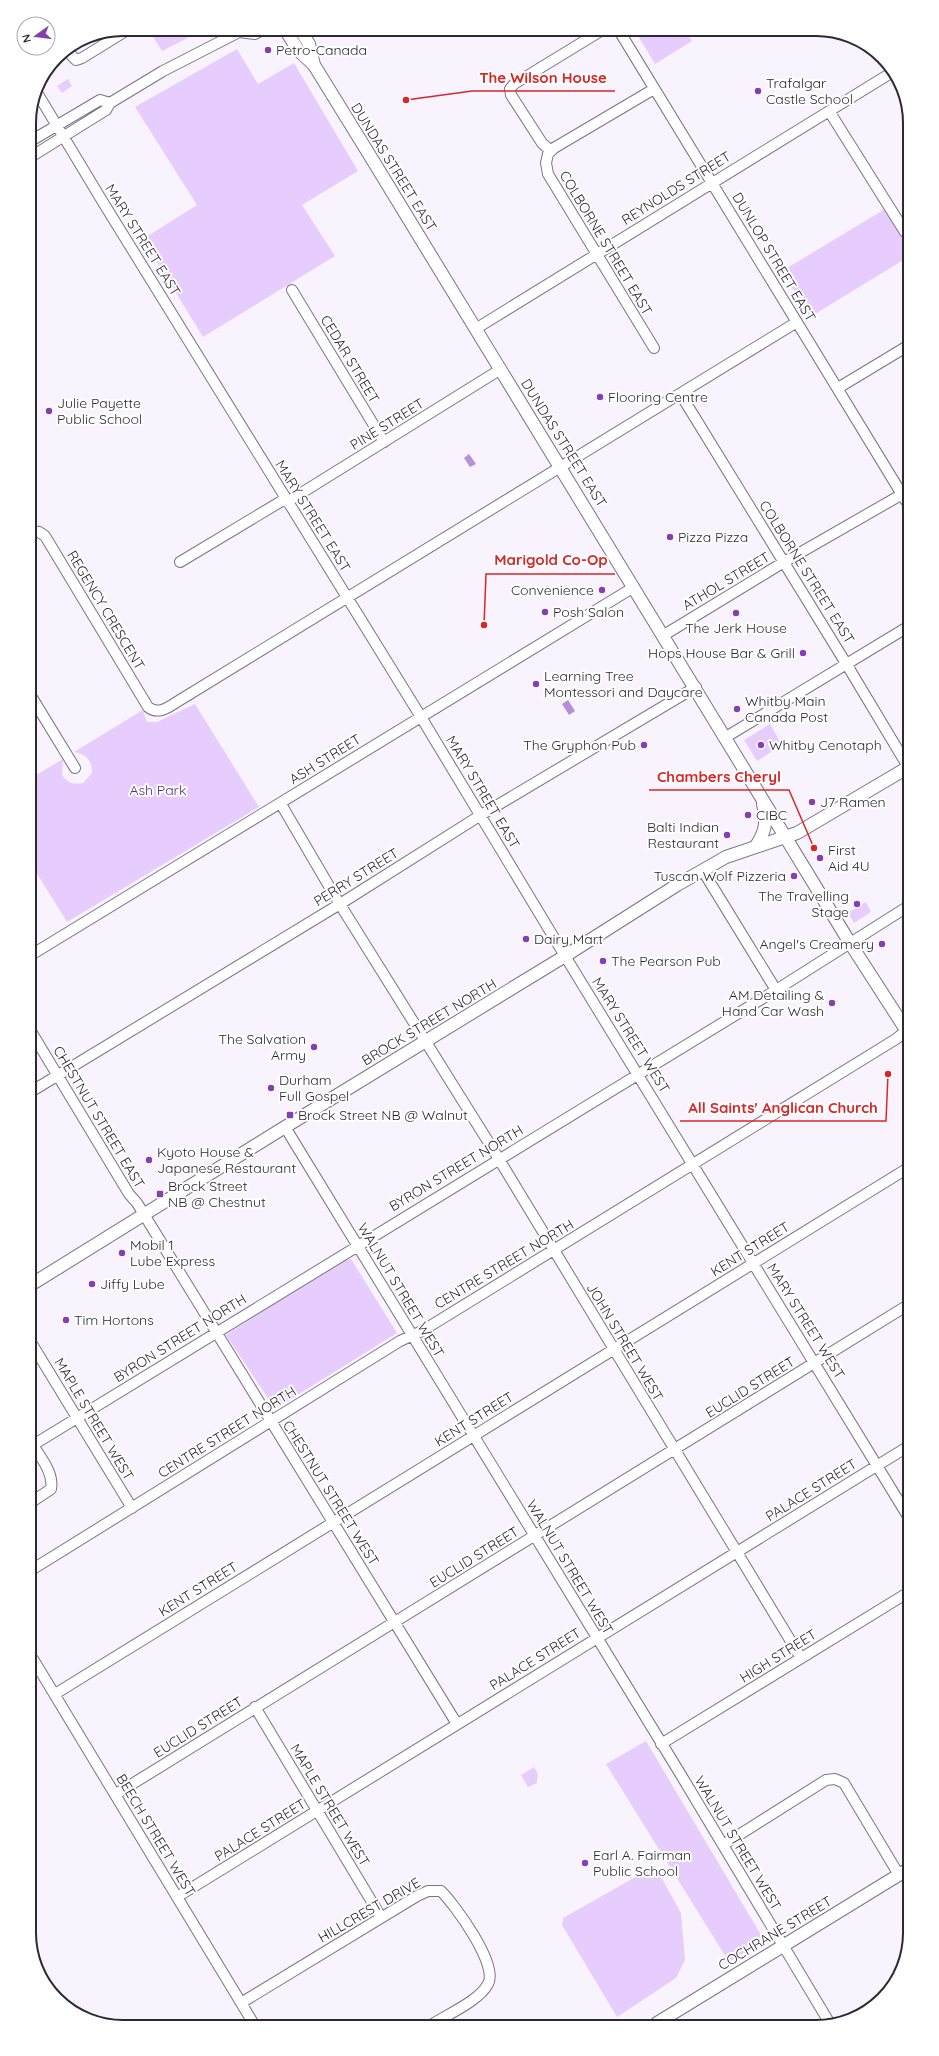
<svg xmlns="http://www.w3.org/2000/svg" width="939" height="2056" font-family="Quicksand,sans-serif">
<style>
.green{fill:#e7cdfd}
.water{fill:#b78fd7}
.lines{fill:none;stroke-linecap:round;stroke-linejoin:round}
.minor-casing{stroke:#7e7189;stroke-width:12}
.major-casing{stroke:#7e7189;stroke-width:14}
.minor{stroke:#fff;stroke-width:10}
.major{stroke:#fff;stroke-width:12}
.poi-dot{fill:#853fb2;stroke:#fff;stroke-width:1.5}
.labels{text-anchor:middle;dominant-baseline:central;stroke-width:4;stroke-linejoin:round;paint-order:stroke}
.poi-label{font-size:14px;fill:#2e2833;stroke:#fff;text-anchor:start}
.street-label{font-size:14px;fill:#2e2833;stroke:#fff}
.park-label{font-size:14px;fill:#5f2b80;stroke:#fff}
.rim{fill:none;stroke:#2e2833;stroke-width:2}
.leader{fill:none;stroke:#d62828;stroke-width:1.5}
.callout-dot{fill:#d62828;stroke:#fff;stroke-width:1.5}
.callout-label{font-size:15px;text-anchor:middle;font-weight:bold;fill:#d62828;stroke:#fff;stroke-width:4;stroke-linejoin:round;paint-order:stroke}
</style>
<rect width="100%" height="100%" fill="#f9f3fe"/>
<path class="green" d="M148 29H205L162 51Z
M634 29H684L692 41 655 64Z
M237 49 258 84 294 63 358 171 302 205 335 256 203 337 143 239 197 205 135 107Z
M68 79 72 86 62 93 57 86Z
M885 209 905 242V259L810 317 782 271Z
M195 704 259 807 67 922 34 869 31 870V778L63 759 62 775C68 783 73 785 83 783L92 773C92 760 87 755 74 752L143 710 147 722H157Z
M770 724 782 745 757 761 744 740Z
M866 902 871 912 854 923 848 913Z
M351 1259 397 1333 275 1409 226 1335 343 1260Z
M646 1741 764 1940 729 1962 606 1764Z
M534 1767 538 1774 537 1783 528 1787 521 1775Z
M655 1866 681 1913 685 1960 676 1978 617 2017 562 1925 563 1918Z"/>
<path class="water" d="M469 454 476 464 470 467 464 458Z
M568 700 575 711 569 715 562 704Z"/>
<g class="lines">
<defs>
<path id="minor" d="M618 29 906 501
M239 32 255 34 264 29
M68 49 72 56 76 60 82 58 129 29
M654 89 554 148 548 154 546 163 548 174 654 348
M36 91 101 199 421 717 565 956 909 1518
M829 111 905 232
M29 142 100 100 110 103
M551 151 542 143 511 95 510 89 514 84 604 29
M29 158 106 110 110 103 163 71 239 32 241 29
M292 290 384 442
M477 328 891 73
M838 388 906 347
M681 395 847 665 907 765
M287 502 501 369
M30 531 39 532 45 536 148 707C159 716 170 706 180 700L797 322
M180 562 285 499
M664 635 784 562 906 492
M31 696 75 768
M726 737 906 628
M281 804 336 898 494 1151 801 1658
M703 871 776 990
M31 955 634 587
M32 1033 129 1194 137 1203 457 1724
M32 1091 340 904 481 815 696 687
M285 1127 681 1775 829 2022
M32 1344 132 1508
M33 1445 773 992 907 907
M33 1445C41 1458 54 1473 51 1489L33 1501
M33 1569 400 1341 422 1331 896 1039 906 1031
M33 1659 255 2026
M55 1694 908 1168
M255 1707 381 1917
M661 1744 909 1592
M116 1794 908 1305
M723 1845 826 1780 835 1779 844 1783 899 1875
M177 1897 909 1446
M241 2003 417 1896 428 1891H441C455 1905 499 1965 488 1984 479 2001 448 2014 431 2025"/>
<path id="major" d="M285 29 298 50 314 65 372 159 850 943 908 1033
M300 29 309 44 314 65
M756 846C766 831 767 821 763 804
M32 1284 285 1127 565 956 677 885 726 857 797 833 907 768
M657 2023 910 1868"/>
</defs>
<use href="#minor" class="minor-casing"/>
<use href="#major" class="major-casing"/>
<use href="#minor" class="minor"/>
<use href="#major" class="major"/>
</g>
<g class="poi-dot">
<circle cx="268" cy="50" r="4"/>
<circle cx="758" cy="91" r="4"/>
<circle cx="600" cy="397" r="4"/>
<circle cx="49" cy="411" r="4"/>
<circle cx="670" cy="537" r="4"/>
<circle cx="602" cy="590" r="4"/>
<circle cx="545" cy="612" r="4"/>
<circle cx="736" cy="613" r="4"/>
<circle cx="803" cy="653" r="4"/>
<circle cx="536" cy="684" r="4"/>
<circle cx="737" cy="709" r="4"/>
<circle cx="644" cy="745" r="4"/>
<circle cx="761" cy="745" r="4"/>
<circle cx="812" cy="802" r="4"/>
<circle cx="748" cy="815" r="4"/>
<circle cx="727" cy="835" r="4"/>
<circle cx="820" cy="858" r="4"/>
<circle cx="794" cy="876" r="4"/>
<circle cx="857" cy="904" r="4"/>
<circle cx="526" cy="939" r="4"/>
<circle cx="882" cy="944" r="4"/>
<circle cx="603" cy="961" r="4"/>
<circle cx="832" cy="1003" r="4"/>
<circle cx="314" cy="1047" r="4"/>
<circle cx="271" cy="1088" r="4"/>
<rect x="286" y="1111" width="8" height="8" rx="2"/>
<circle cx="149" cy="1160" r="4"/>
<rect x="156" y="1190" width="8" height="8" rx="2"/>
<circle cx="122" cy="1253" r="4"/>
<circle cx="92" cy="1284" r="4"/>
<circle cx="66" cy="1320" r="4"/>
<circle cx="585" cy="1863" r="4"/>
</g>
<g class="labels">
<g class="poi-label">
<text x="276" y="50">Petro-Canada</text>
<text x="766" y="83">Trafalgar<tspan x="766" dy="16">Castle School</tspan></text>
<text x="608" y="397">Flooring Centre</text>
<text x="57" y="403">Julie Payette<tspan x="57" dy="16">Public School</tspan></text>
<text x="678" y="537">Pizza Pizza</text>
<text x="594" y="590" text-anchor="end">Convenience</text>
<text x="553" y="612">Posh Salon</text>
<text x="736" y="628" text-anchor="middle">The Jerk House</text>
<text x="795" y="653" text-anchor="end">Hops House Bar &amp; Grill</text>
<text x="544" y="676">Learning Tree<tspan x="544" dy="16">Montessori and Daycare</tspan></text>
<text x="745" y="701">Whitby Main<tspan x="745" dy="16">Canada Post</tspan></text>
<text x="636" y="745" text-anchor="end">The Gryphon Pub</text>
<text x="769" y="745">Whitby Cenotaph</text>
<text x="820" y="802">J7 Ramen</text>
<text x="756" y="815">CIBC</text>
<text x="719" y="827" text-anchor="end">Balti Indian<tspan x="719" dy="16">Restaurant</tspan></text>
<text x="828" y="850">First<tspan x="828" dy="16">Aid 4U</tspan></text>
<text x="786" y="876" text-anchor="end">Tuscan Wolf Pizzeria</text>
<text x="849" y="896" text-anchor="end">The Travelling<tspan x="849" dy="16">Stage</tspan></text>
<text x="534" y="939">Dairy Mart</text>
<text x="874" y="944" text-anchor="end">Angel's Creamery</text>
<text x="611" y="961">The Pearson Pub</text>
<text x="824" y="995" text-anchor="end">AM Detailing &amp;<tspan x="824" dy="16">Hand Car Wash</tspan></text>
<text x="306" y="1039" text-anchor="end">The Salvation<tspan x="306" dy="16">Army</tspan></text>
<text x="279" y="1080">Durham<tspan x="279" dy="16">Full Gospel</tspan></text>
<text x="298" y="1115">Brock Street NB @ Walnut</text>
<text x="157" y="1152">Kyoto House &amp;<tspan x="157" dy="16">Japanese Restaurant</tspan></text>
<text x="168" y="1186">Brock Street<tspan x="168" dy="16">NB @ Chestnut</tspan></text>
<text x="130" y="1245">Mobil 1<tspan x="130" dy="16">Lube Express</tspan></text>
<text x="100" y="1284">Jiffy Lube</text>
<text x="74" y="1320">Tim Hortons</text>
<text x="593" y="1855">Earl A. Fairman<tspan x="593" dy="16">Public School</tspan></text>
</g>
<g class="street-label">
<text transform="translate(394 167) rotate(58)">DUNDAS STREET EAST</text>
<text transform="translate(676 188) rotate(-32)">REYNOLDS STREET</text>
<text transform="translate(143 240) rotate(58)">MARY STREET EAST</text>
<text transform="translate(606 243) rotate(59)">COLBORNE STREET EAST</text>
<text transform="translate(774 257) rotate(59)">DUNLOP STREET EAST</text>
<text transform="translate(350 359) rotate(59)">CEDAR STREET</text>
<text transform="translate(387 424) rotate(-32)">PINE STREET</text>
<text transform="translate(564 443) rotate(58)">DUNDAS STREET EAST</text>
<text transform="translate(313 516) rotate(58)">MARY STREET EAST</text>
<text transform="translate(807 572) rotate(58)">COLBORNE STREET EAST</text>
<text transform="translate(726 581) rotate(-31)">ATHOL STREET</text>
<text transform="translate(106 610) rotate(59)">REGENCY CRESCENT</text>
<text transform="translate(325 759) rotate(-32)">ASH STREET</text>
<text transform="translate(483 792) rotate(59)">MARY STREET EAST</text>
<text transform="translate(356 877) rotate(-32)">PERRY STREET</text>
<text transform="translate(429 1022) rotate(-31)">BROCK STREET NORTH</text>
<text transform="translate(631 1035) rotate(58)">MARY STREET WEST</text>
<text transform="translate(99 1117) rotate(59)">CHESTNUT STREET EAST</text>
<text transform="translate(456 1168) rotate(-31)">BYRON STREET NORTH</text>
<text transform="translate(750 1249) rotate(-32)">KENT STREET</text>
<text transform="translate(504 1264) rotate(-31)">CENTRE STREET NORTH</text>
<text transform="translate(401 1290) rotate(59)">WALNUT STREET WEST</text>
<text transform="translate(806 1321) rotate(58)">MARY STREET WEST</text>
<text transform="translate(180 1338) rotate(-32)">BYRON STREET NORTH</text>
<text transform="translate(625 1342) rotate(59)">JOHN STREET WEST</text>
<text transform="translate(750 1387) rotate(-32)">EUCLID STREET</text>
<text transform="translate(94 1419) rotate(59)">MAPLE STREET WEST</text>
<text transform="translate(474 1419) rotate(-32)">KENT STREET</text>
<text transform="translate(227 1432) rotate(-32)">CENTRE STREET NORTH</text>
<text transform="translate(811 1490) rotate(-32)">PALACE STREET</text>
<text transform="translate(331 1493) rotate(58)">CHESTNUT STREET WEST</text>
<text transform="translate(474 1557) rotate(-32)">EUCLID STREET</text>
<text transform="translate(570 1567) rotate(59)">WALNUT STREET WEST</text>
<text transform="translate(198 1589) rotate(-32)">KENT STREET</text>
<text transform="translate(778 1656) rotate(-32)">HIGH STREET</text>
<text transform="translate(535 1659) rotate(-32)">PALACE STREET</text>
<text transform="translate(198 1727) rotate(-32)">EUCLID STREET</text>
<text transform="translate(330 1805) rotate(59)">MAPLE STREET WEST</text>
<text transform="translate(260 1830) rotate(-32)">PALACE STREET</text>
<text transform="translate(156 1835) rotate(59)">BEECH STREET WEST</text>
<text transform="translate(738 1843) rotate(59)">WALNUT STREET WEST</text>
<text transform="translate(369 1910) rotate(-30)">HILLCREST DRIVE</text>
<text transform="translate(775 1933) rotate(-31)">COCHRANE STREET</text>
</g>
<g class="park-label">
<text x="158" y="790">Ash Park</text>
</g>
</g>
<path d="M0 0H939V2056H0ZM123 36H816A87 87 0 0 1 903 123V1933A87 87 0 0 1 816 2020H123A87 87 0 0 1 36 1933V123A87 87 0 0 1 123 36Z" fill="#fff" fill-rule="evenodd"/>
<path class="rim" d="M123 36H816A87 87 0 0 1 903 123V1933A87 87 0 0 1 816 2020H123A87 87 0 0 1 36 1933V123A87 87 0 0 1 123 36Z"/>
<path class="leader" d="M406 100L472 91H615M484 625L486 574H615M814 848L789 790H649M888 1074L886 1121H680"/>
<g class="callout-dot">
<circle cx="406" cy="100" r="4"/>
<circle cx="484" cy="625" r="4"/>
<circle cx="814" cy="848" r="4"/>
<circle cx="888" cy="1074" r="4"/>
</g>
<g class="callout-label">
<text x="543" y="83">The Wilson House</text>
<text x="551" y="565">Marigold Co-Op</text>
<text x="719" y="782">Chambers Cheryl</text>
<text x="783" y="1113">All Saints' Anglican Church</text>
</g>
<g transform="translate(36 36) rotate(256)"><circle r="19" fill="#ffffff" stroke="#aba9ad"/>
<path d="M0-3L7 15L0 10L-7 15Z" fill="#853fb2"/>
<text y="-6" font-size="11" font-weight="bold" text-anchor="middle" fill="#2e2833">N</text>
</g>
</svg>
